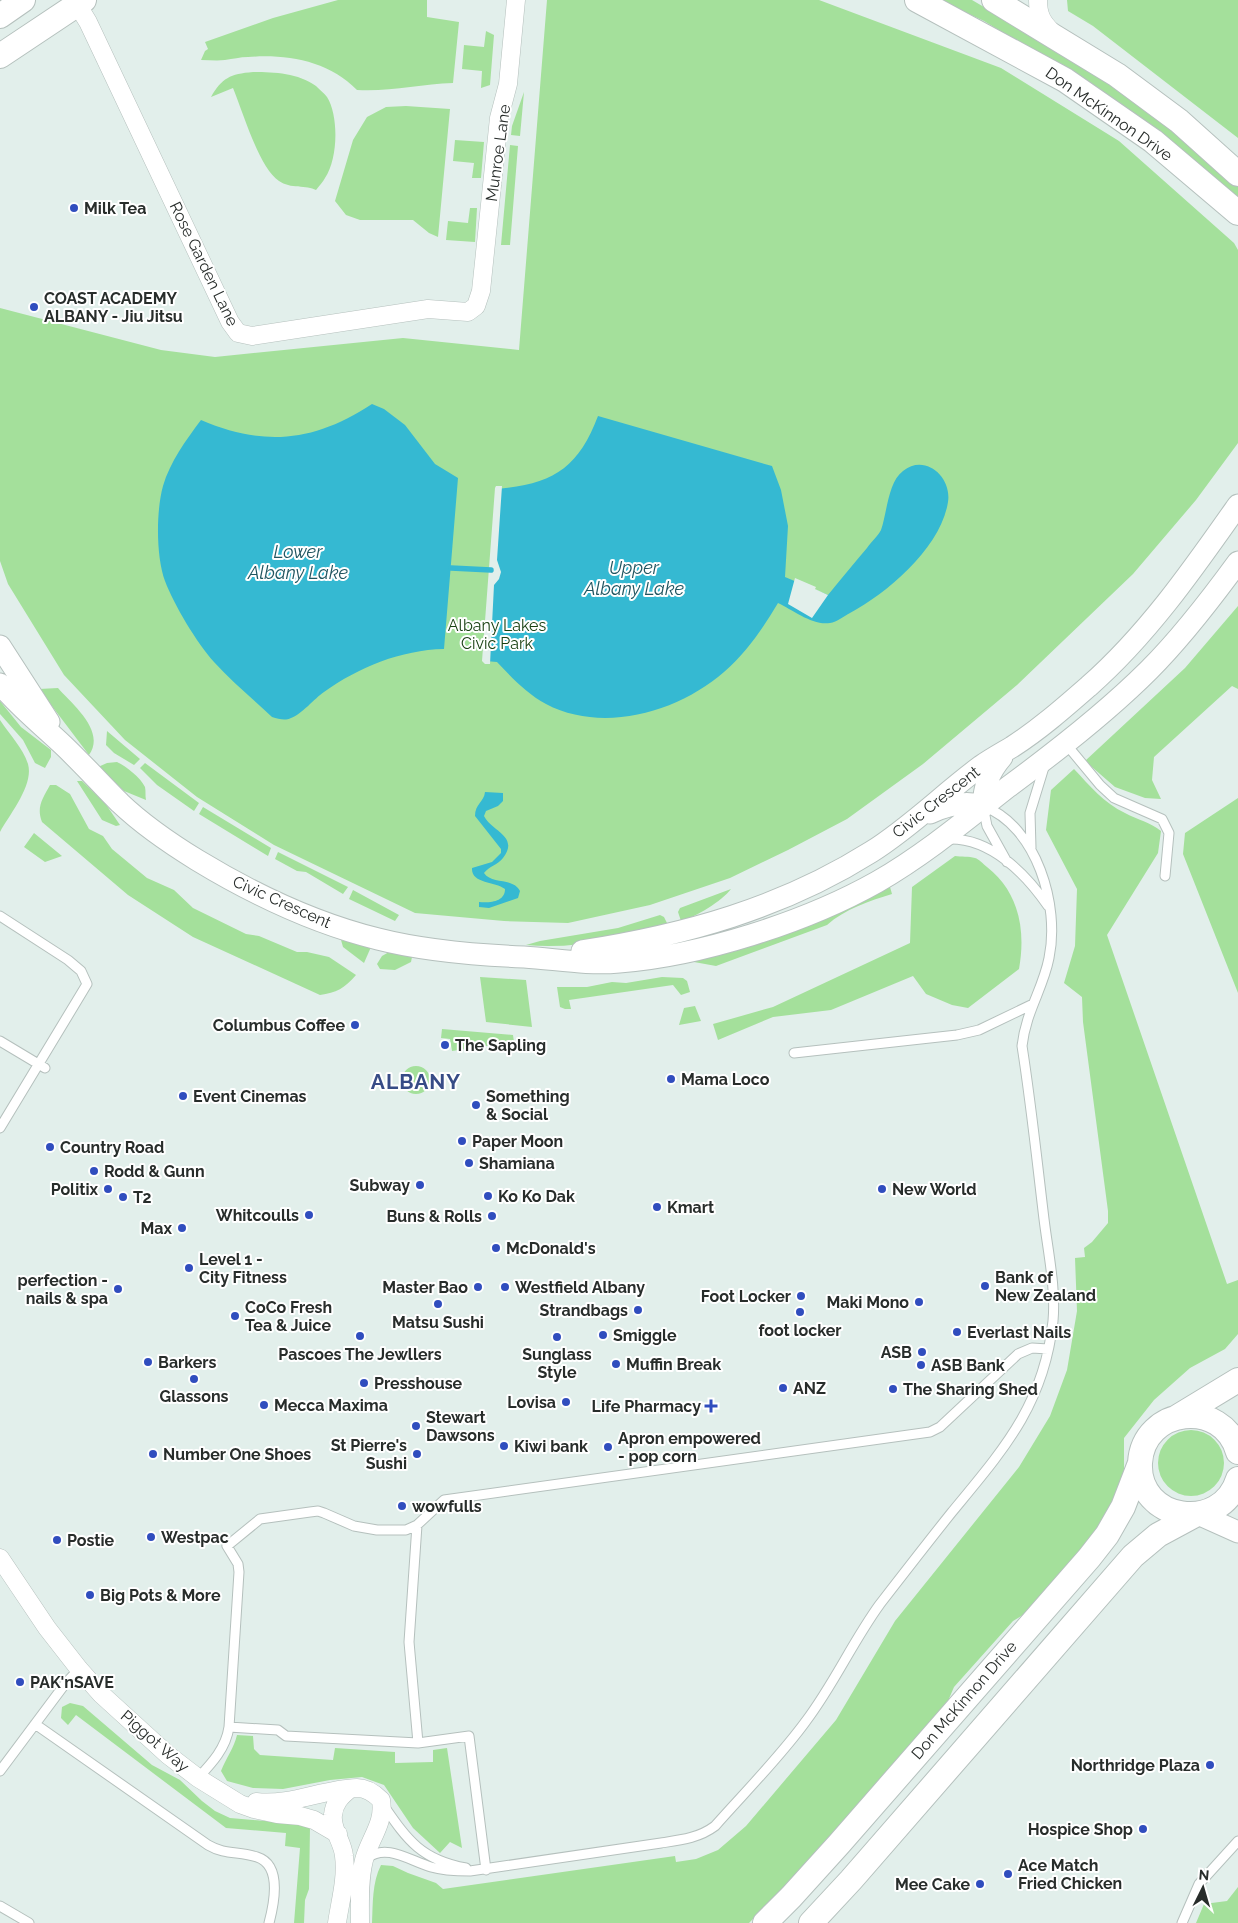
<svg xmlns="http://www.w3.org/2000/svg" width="1238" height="1923" font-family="Raleway,sans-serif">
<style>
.green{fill:#a4e09b}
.water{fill:#35b9d2}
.pier{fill:#e2efeb}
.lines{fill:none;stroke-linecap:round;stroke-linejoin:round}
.stream{stroke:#35b9d2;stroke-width:5.5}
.service-casing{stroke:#b5c0bd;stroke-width:11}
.minor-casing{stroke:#b5c0bd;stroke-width:19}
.tertiary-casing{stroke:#b5c0bd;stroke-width:23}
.secondary-casing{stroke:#b5c0bd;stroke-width:26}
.service{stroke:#fff;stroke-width:9}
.minor{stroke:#fff;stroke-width:18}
.tertiary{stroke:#fff;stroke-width:21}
.secondary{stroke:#fff;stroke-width:24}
.poi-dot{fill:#304dbe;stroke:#fff;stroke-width:2}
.labels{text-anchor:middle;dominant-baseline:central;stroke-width:4;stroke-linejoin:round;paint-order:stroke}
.street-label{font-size:16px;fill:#282d2b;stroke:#fff}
.poi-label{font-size:16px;font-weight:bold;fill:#282d2b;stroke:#fff;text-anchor:start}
.park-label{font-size:16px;fill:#194113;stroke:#fff}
.water-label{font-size:18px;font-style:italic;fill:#205560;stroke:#fff}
.district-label{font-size:21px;font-weight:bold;letter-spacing:1px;fill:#374c86;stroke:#fff}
</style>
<rect width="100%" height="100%" fill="#e2efeb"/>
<path class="green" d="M338 0H427V17L459 22 453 83C421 84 389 92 357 90 328 61 288 54 248 57 240 57 233 59 225 60 217 61 209 60 201 60L205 51 208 49 205 42 273 18Z
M547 0H819L1001 68 1119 141 1234 243 1238 250V443L1196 500 1133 574 1017 685 923 764 847 819 788 850 730 878 650 905 568 923 504 921 415 913 274 845 197 797 125 740 64 675 8 584 0 561V308L161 350 215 357 403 338 519 350Z
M939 0H972L1112 82 1238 183V201L1103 94 984 21Z
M1067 0H1238V138L1093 26 1068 11Z
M486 31 494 35 490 85 481 88 482 71 462 69 464 45 484 47Z
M253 72C274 72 298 73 316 86 319 89 324 93 327 97 339 116 338 159 325 178 323 182 319 186 316 190 307 185 290 189 279 181 259 168 243 112 233 88L211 97C222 78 230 74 253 72Z
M524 92 520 136 511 135 512 126Z
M406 106 450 109 438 237 429 233 413 220H360L346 215 335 201 353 140 367 117 386 107Z
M455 140 484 142 481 178H472L474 163 453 161Z
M510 145 518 146 510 245H501Z
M470 208H477L475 242 446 240 448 221 468 223Z
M1238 606V689L1232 686 1154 757 1152 780 1161 799 1145 798 1115 787 1085 761 1185 668Z
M58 688C73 705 106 731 89 755L39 689Z
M0 701 21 727 51 750V757L45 768 35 763 23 740 0 714Z
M0 720C9 734 23 748 28 764 34 785 10 814 0 832Z
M107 731 140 759 134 765 114 753 106 745Z
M117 762C127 767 140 777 145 787 146 791 145 796 146 800L124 791 98 767 107 763Z
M145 763 199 803 194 811 157 785 140 768Z
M1074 769C1090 786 1104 803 1125 813 1138 820 1150 822 1161 831L1158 853 1107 935 1227 1284 1238 1280V1334L1225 1349 1190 1368 1154 1400 1124 1438V1472L1117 1498 1104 1523 1031 1610 1013 1621 954 1687 945 1708 836 1833 749 1923H372C373 1903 372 1883 381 1865L393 1866 408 1873 436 1883 443 1889 675 1856 676 1862 696 1859 718 1850 746 1826 836 1720 895 1621 1019 1467 1050 1416 1067 1370 1077 1311 1075 1258 1085 1257 1084 1248 1092 1242 1108 1223V1211L1083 1022 1082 997 1064 983 1075 946 1077 889 1046 830 1051 790Z
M77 781H82L105 803 120 825 116 826 102 820Z
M50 785H56L70 794 89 829 103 836 112 849 147 878 174 890 193 908 246 934 259 936 297 952H307L329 957 356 975C345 988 336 993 320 995L193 937 128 895 42 822C36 807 43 798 50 785Z
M1238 798V993L1183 854 1185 833Z
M203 807 271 848 268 856 199 814Z
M34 833 62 856 45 862 24 847Z
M278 852 348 887 343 894 306 872 297 871 275 859Z
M955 856C961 857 969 856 975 858 979 859 983 864 987 867 1019 892 1026 930 1019 969L968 1008 952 1005 926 994 913 976 831 1010 773 1017 718 1040 713 1024 773 1007 910 943 912 887Z
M890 887 892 894C869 901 845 909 827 925L716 966 694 962 693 955 861 901Z
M731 889C722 901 696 917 681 921L678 912 680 908Z
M353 890 399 915 395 921 349 899Z
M660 915 664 917 669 927C622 937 575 950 526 945L540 941 618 928Z
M341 940 371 947 364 963 343 947Z
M389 952 412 957 411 962 395 970 380 969 377 964 382 956Z
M480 977 526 980 532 1027 486 1022Z
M662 977 683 978 687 981 690 992 681 995 673 985 569 1000 571 1009H565L560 1007 557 987H587L612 982 626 983Z
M695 1006 701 1021 679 1025 684 1008Z
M442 1029 513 1035 514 1042 452 1051 450 1039 441 1038Z
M402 1080a14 14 0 1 1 28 0a14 14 0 1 1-28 0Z
M1158 1463a33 33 0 1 1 66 0a33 33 0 1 1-66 0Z
M70 1703 83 1706 152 1765 180 1780 202 1801 215 1811 230 1818 299 1824 310 1827 309 1889 305 1900 304 1923H294L300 1848 285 1846 286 1833 226 1828 76 1715 68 1725 61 1718 62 1707Z
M237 1735 253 1736 254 1749 260 1755 333 1760 335 1748 395 1752V1763L433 1762V1750L447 1748 462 1848 450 1842 440 1853 413 1828 384 1785 362 1777 330 1780 283 1789 253 1788 227 1781 221 1771C226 1758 234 1748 237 1735Z
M1238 1887V1923H1196L1204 1904 1227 1901Z"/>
<path class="water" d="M372 404 384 409 405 425 435 464 458 478 444 649C401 650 359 667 324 692 315 698 301 715 291 718 285 721 279 719 272 717 253 699 232 682 214 662 197 643 174 605 165 581 156 557 156 511 163 486 170 462 186 440 201 420 264 447 314 442 372 404Z
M598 416 772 466 781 490 788 526 785 577 828 595C841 579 854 563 867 548 871 542 878 536 881 530 887 513 888 482 903 471 925 453 952 477 948 502 941 547 889 592 850 613 844 616 837 622 830 623 813 626 793 610 778 603 763 628 747 652 724 672 678 712 603 734 546 704 527 694 512 678 497 662L485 661 497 489C552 484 578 469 598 416Z
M485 792 503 793V801L498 806 486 811 484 816C491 831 520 836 503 858 498 865 489 866 484 873 492 885 513 877 520 891L518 898 489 908 479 907V902C490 903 505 902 505 889 495 881 471 884 472 868L492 862 501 853V849L475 816C475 804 484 802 485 792Z"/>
<path class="pier" d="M496 486H502L497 560 501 572 499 579 494 585 490 664H485L482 661 495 488Z
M795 578 816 587 815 589 828 595 812 618 788 604Z"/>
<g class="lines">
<path class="stream" d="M451 568 491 570"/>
<defs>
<path id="service" d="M1066 744 1100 785 1114 798 1162 819 1169 833 1165 876
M949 839C991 838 1026 874 1048 906
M1031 848 1030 813 1045 764
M0 916 68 960 81 971 87 984 0 1128
M0 1041 45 1068
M794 1053 957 1035 979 1030 1031 1005
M417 1525 409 1642 418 1743
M35 1724 208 1845C225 1855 239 1851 257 1857 282 1865 274 1904 269 1923
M229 1727 278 1730 286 1736 418 1743 469 1736 486 1870
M0 1771 65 1684 79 1669
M198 1778C212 1763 226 1748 229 1727L239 1572 238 1564 227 1546 260 1519 310 1512 318 1511 324 1513 354 1526 377 1530H406L417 1525 444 1500 930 1432 940 1427 1018 1354 1032 1348 1048 1349
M384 1806C408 1841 422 1860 466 1868
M367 1858C387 1843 410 1861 431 1867 444 1871 457 1871 470 1871L661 1843C681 1840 699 1838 715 1826 745 1792 780 1757 806 1721 834 1684 853 1641 880 1604 904 1573 928 1542 952 1512 1003 1450 1044 1405 1053 1321 1056 1288 1048 1252 1044 1219 1037 1161 1031 1103 1022 1046 1026 1011 1043 989 1049 958 1060 906 1037 826 983 806L987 826 1007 862
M0 1906 29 1923
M1182 1923 1199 1884 1238 1841"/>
<path id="minor" d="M1038 0C1038 15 1042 22 1052 32
M77 4 88 22 230 322 238 333 252 336 428 309 468 312 476 306 481 291 499 118 508 84 516 0
M0 1558 47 1628 79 1669 101 1694 168 1755 198 1778 240 1804 254 1809 277 1814 300 1816 314 1820 338 1834
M256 1802C291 1806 323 1789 357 1788 367 1788 374 1793 381 1800 385 1823 370 1838 364 1860 359 1880 360 1902 360 1923
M337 1923C340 1902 347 1878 344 1856 343 1842 331 1829 333 1815 334 1803 341 1796 350 1789"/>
<path id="tertiary" d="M0 646 49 722
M0 684C19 707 42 725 63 745 83 764 101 784 120 803 142 824 171 844 197 860 253 894 313 923 378 939 425 951 475 955 524 957 556 959 587 965 619 962 700 956 806 922 877 882 924 855 966 820 1008 787 1057 751 1106 713 1149 670 1182 637 1211 599 1238 562
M930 813C947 805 965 800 983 806 984 786 989 772 1002 757
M582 951C685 935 782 908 871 852 911 827 943 794 981 766 991 759 1002 753 1012 747 1040 729 1065 707 1089 686 1148 634 1193 569 1238 505
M1198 1514 1238 1532"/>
<path id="secondary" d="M917 0 1065 80 1153 141 1238 213
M994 0 1117 75 1179 121 1238 174
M0 16 23 0
M0 56 84 0
M1177 1417 1238 1380
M1238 1452C1223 1398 1143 1407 1140 1463 1137 1521 1221 1534 1238 1479
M765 1923 791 1897 839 1844 1089 1558 1107 1535 1123 1507 1140 1463
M811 1923 851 1880 1133 1556 1158 1535 1197 1514"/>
</defs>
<use href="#service" class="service-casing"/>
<use href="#minor" class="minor-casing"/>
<use href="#tertiary" class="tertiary-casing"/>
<use href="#secondary" class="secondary-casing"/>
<use href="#service" class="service"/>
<use href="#minor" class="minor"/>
<use href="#tertiary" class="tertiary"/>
<use href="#secondary" class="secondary"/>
</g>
<g class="poi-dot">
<circle cx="74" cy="208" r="5"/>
<circle cx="34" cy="307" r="5"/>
<circle cx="355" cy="1025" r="5"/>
<circle cx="445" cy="1045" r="5"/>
<circle cx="671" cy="1079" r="5"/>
<circle cx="183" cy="1096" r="5"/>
<circle cx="476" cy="1105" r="5"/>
<circle cx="462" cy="1141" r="5"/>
<circle cx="50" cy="1147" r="5"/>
<circle cx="469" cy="1163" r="5"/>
<circle cx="94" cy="1171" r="5"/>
<circle cx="420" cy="1185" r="5"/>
<circle cx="108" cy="1189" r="5"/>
<circle cx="882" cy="1189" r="5"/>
<circle cx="488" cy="1196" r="5"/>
<circle cx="123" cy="1197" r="5"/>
<circle cx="657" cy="1207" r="5"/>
<circle cx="309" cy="1215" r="5"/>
<circle cx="492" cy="1216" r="5"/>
<circle cx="182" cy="1228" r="5"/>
<circle cx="496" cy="1248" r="5"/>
<circle cx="189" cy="1268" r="5"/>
<circle cx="985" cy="1286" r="5"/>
<circle cx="478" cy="1287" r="5"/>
<circle cx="505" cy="1287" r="5"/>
<circle cx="118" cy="1289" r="5"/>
<circle cx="801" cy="1296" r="5"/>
<circle cx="919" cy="1302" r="5"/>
<circle cx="438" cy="1304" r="5"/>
<circle cx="638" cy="1310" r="5"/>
<circle cx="800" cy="1312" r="5"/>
<circle cx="235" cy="1316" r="5"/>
<circle cx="957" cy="1332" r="5"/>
<circle cx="603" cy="1335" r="5"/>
<circle cx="360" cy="1336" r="5"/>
<circle cx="557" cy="1337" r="5"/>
<circle cx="922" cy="1352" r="5"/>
<circle cx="148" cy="1362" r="5"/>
<circle cx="616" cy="1364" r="5"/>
<circle cx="921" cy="1365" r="5"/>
<circle cx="194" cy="1379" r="5"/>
<circle cx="364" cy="1383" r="5"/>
<circle cx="783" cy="1388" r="5"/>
<circle cx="893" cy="1389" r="5"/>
<circle cx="566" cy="1402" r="5"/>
<circle cx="264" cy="1405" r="5"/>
<path d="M708.5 1398.5h5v5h5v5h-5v5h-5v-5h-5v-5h5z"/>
<circle cx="416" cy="1426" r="5"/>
<circle cx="504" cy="1446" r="5"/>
<circle cx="608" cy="1447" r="5"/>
<circle cx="153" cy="1454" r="5"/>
<circle cx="417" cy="1454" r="5"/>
<circle cx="402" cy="1506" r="5"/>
<circle cx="151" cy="1537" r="5"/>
<circle cx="57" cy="1540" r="5"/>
<circle cx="90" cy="1595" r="5"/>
<circle cx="20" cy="1682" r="5"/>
<circle cx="1210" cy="1765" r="5"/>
<circle cx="1143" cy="1829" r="5"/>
<circle cx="1008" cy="1874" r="5"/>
<circle cx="980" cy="1884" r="5"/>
</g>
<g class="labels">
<g class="street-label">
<text transform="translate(1109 114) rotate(35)">Don McKinnon Drive</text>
<text transform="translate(498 153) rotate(-82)">Munroe Lane</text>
<text transform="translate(204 264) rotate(64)">Rose Garden Lane</text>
<text transform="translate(936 802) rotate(-38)">Civic Crescent</text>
<text transform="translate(282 902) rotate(24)">Civic Crescent</text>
<text transform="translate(964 1700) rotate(-49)">Don McKinnon Drive</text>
<text transform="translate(155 1741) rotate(41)">Piggot Way</text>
</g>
<g class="poi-label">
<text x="84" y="208">Milk Tea</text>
<text x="44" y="298">COAST ACADEMY<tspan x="44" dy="18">ALBANY - Jiu Jitsu</tspan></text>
<text x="345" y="1025" text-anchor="end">Columbus Coffee</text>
<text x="455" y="1045">The Sapling</text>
<text x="681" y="1079">Mama Loco</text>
<text x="193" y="1096">Event Cinemas</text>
<text x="486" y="1096">Something<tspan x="486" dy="18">&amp; Social</tspan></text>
<text x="472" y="1141">Paper Moon</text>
<text x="60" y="1147">Country Road</text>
<text x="479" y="1163">Shamiana</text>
<text x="104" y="1171">Rodd &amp; Gunn</text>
<text x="410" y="1185" text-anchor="end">Subway</text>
<text x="98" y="1189" text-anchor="end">Politix</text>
<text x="892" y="1189">New World</text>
<text x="498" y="1196">Ko Ko Dak</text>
<text x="133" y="1197">T2</text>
<text x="667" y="1207">Kmart</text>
<text x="299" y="1215" text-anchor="end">Whitcoulls</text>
<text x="482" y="1216" text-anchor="end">Buns &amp; Rolls</text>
<text x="172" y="1228" text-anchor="end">Max</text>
<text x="506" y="1248">McDonald's</text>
<text x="199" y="1259">Level 1 -<tspan x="199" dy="18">City Fitness</tspan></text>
<text x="995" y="1277">Bank of<tspan x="995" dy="18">New Zealand</tspan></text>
<text x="108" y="1280" text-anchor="end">perfection -<tspan x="108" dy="18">nails &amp; spa</tspan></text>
<text x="468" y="1287" text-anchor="end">Master Bao</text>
<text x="515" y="1287">Westfield Albany</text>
<text x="791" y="1296" text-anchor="end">Foot Locker</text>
<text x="909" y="1302" text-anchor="end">Maki Mono</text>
<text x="245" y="1307">CoCo Fresh<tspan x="245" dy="18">Tea &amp; Juice</tspan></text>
<text x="628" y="1310" text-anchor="end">Strandbags</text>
<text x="438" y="1322" text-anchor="middle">Matsu Sushi</text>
<text x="800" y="1330" text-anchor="middle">foot locker</text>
<text x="967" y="1332">Everlast Nails</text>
<text x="613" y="1335">Smiggle</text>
<text x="912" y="1352" text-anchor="end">ASB</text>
<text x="360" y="1354" text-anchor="middle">Pascoes The Jewllers</text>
<text x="557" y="1354" text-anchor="middle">Sunglass<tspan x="557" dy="18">Style</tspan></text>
<text x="158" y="1362">Barkers</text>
<text x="626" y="1364">Muffin Break</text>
<text x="931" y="1365">ASB Bank</text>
<text x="374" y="1383">Presshouse</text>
<text x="793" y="1388">ANZ</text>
<text x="903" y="1389">The Sharing Shed</text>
<text x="194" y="1396" text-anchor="middle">Glassons</text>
<text x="556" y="1402" text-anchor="end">Lovisa</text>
<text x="274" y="1405">Mecca Maxima</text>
<text x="701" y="1406" text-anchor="end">Life Pharmacy</text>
<text x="426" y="1417">Stewart<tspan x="426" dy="18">Dawsons</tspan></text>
<text x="618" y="1438">Apron empowered<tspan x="618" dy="18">- pop corn</tspan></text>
<text x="407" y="1445" text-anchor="end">St Pierre's<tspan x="407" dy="18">Sushi</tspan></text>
<text x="514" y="1446">Kiwi bank</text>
<text x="163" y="1454">Number One Shoes</text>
<text x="412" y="1506">wowfulls</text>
<text x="161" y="1537">Westpac</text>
<text x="67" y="1540">Postie</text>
<text x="100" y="1595">Big Pots &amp; More</text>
<text x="30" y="1682">PAK'nSAVE</text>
<text x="1200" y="1765" text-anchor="end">Northridge Plaza</text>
<text x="1133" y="1829" text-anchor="end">Hospice Shop</text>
<text x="1018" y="1865">Ace Match<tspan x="1018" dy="18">Fried Chicken</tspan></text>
<text x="970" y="1884" text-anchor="end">Mee Cake</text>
</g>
<g class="park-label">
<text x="497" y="625">Albany Lakes<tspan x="497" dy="18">Civic Park</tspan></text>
</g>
<g class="water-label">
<text x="298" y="551">Lower<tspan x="298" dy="21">Albany Lake</tspan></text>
<text x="634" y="567">Upper<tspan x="634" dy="21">Albany Lake</tspan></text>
</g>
<g class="district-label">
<text x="416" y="1081">ALBANY</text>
</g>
</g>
<g transform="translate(1203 1888) rotate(5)" stroke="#ffffff" stroke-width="4" paint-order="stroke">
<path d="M0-4L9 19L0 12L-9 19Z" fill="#282d2b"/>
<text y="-8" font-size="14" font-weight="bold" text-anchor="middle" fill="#282d2b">N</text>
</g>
</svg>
